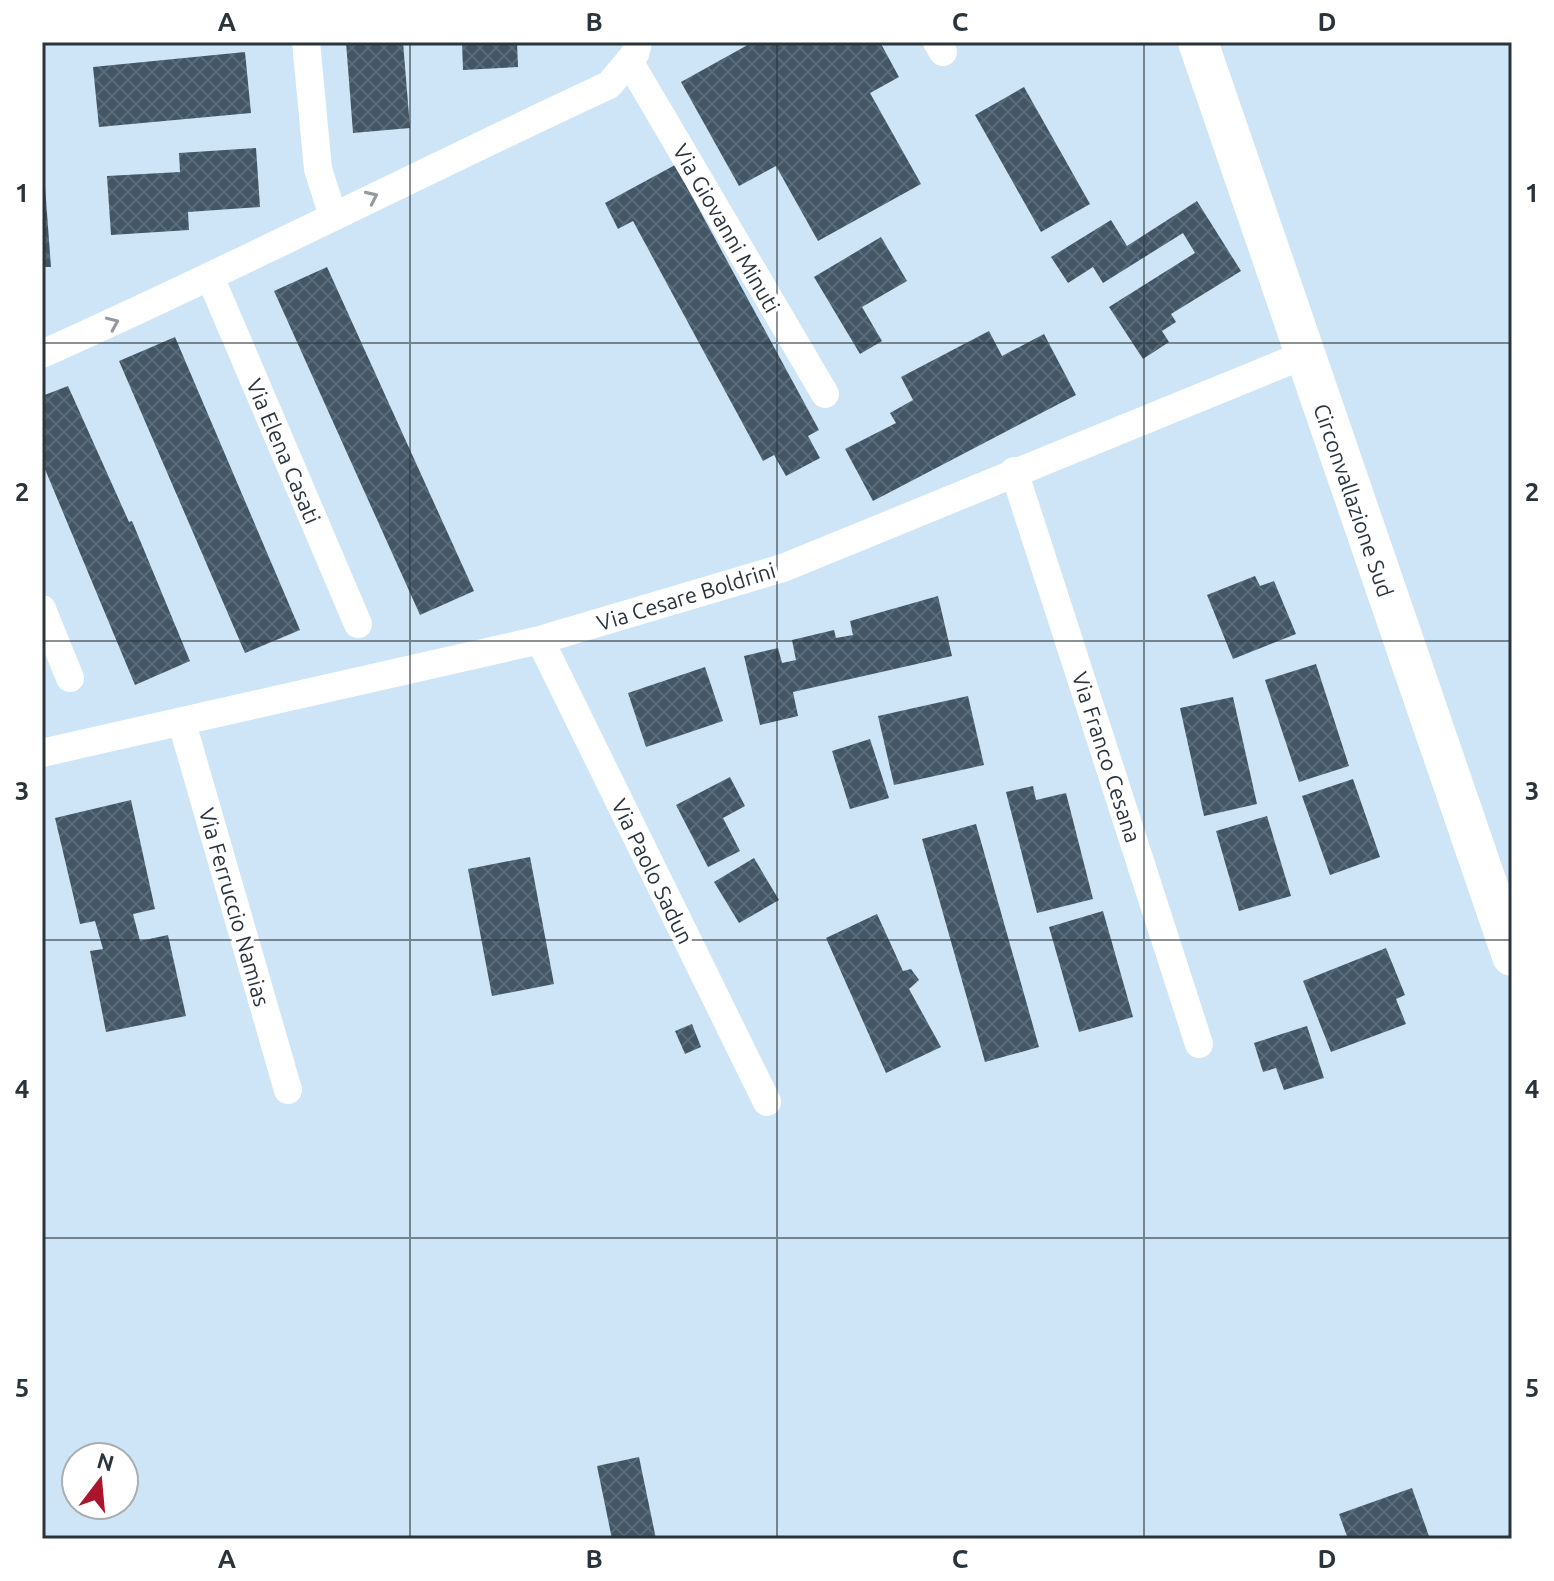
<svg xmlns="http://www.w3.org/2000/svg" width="1554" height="1581" font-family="Ubuntu,sans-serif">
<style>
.building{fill:url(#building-cross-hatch)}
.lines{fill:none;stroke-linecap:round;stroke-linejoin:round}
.street{stroke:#fff;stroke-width:28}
.secondary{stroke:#fff;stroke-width:40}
.oneway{stroke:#959a9d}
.grid{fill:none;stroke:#2b343b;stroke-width:2;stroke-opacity:0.55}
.labels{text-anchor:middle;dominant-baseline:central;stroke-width:8;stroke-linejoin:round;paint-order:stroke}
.street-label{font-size:22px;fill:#2b343b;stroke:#fff}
.neatline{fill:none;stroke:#2b343b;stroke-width:3}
.grid-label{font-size:26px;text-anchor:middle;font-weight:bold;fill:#2b343b}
</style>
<defs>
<pattern id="building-cross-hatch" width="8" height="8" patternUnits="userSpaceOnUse" patternTransform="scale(2)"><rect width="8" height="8" fill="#425666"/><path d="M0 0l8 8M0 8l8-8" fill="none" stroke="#5b6c79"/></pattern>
</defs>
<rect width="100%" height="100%" fill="#cde5f7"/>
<path class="building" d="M346 42H403L410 128 353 133Z
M462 42H517L518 67 463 70Z
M753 42H880L899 77 870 93 921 184 818 241 776 166 739 186 681 82Z
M245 52 251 113 99 127 93 67Z
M1024 87 1090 204 1041 232 975 115Z
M256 148 260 207 188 212 189 230 111 235 107 176 180 172 179 153Z
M675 165 819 430 808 436 820 458 786 476 774 455 763 461 633 221 618 229 605 203Z
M44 173 51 267H42V174Z
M1197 201 1241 271 1171 314 1176 322 1162 331 1169 342 1143 359 1109 307 1195 253 1183 233 1103 283 1093 267 1068 283 1051 257 1111 220 1127 246Z
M881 237 907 281 862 307 882 341 860 354 814 277Z
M327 267 474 591 420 615 274 291Z
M989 331 1002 356 1044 334 1076 395 873 501 845 449 896 423 890 413 913 400 901 377Z
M175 337 300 630 245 653 119 361Z
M68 386 129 522 132 521 190 661 135 685 42 462V396Z
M1255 576 1260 586 1274 581 1296 634 1233 659 1207 595Z
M938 596 952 656 793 692 798 716 760 725 744 656 778 648 782 663 796 660 792 640 834 630 836 638 853 635 850 621Z
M1316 664 1349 766 1299 782 1265 680Z
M705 667 723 721 646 747 628 693Z
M968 696 984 765 894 785 878 716Z
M1233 697 1257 804 1204 816 1180 708Z
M870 739 889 798 850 809 832 751Z
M730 777 745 806 723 818 740 851 708 867 676 805Z
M1353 779 1380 857 1330 875 1302 796Z
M1033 786 1036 800 1066 793 1093 899 1037 913 1006 792Z
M131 800 155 909 133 914 140 941 168 935 186 1016 106 1032 90 951 103 949 95 921 80 924 55 818Z
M1267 816 1291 896 1239 911 1216 831Z
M976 824 1039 1047 985 1062 922 839Z
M530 857 554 984 492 996 468 869Z
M754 858 779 900 739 923 714 882Z
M1103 911 1133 1017 1079 1032 1049 927Z
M877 914 903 971 911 969 919 980 909 989 941 1047 886 1073 826 938Z
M1386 948 1405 995 1396 999 1406 1024 1331 1052 1303 981Z
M692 1024 701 1047 685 1054 675 1031Z
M1307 1026 1324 1078 1284 1090 1276 1068 1263 1072 1254 1043Z
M639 1457 656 1539H612L597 1466Z
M1412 1488 1430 1539H1348L1339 1514Z"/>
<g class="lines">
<path class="street" d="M306 42 318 169 333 216
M937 42 943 52
M629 61 825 394
M211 279 358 624
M42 354C233 269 419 173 609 85L635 54 638 42
M1014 471 1199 1044
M42 609 70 678
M540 640 767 1102
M182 723 288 1090
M42 753 540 640 783 568 1304 355"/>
<path class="secondary" d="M1198 42 1512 956"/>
</g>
<defs><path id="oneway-chevron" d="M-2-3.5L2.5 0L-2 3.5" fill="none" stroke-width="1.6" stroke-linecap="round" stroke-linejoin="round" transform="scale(2)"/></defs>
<g class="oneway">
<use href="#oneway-chevron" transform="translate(372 197) rotate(-25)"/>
<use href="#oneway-chevron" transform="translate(113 323) rotate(-24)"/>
</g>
<path class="grid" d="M410 42V1539M777 42V1539M1144 42V1539M42 343H1512M42 641H1512M42 940H1512M42 1238H1512"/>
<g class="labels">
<g class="street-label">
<text transform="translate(727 228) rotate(60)">Via Giovanni Minuti</text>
<text transform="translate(284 451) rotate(67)">Via Elena Casati</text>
<text transform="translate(1354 500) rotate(71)">Circonvallazione Sud</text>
<text transform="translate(686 596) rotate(-17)">Via Cesare Boldrini</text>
<text transform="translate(1107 757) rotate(72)">Via Franco Cesana</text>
<text transform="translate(653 871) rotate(64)">Via Paolo Sadun</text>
<text transform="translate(235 907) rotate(74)">Via Ferruccio Namias</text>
</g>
</g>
<rect width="1554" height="1581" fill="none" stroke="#ffffff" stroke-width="88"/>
<g transform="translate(100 1481) rotate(16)"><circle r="38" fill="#ffffff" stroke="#aaaeb1" stroke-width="2"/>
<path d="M0-6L14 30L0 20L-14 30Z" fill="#ab152b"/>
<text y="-12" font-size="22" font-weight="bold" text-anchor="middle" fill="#2b343b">N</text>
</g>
<rect x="44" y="44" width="1466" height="1493" class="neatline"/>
<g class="grid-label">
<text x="227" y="31">A</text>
<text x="594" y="31">B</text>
<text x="960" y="31">C</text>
<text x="1327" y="31">D</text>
<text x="22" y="202">1</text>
<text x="1532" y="202">1</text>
<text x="22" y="501">2</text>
<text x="1532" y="501">2</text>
<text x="22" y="800">3</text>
<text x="1532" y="800">3</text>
<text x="22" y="1098">4</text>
<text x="1532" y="1098">4</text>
<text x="22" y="1397">5</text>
<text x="1532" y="1397">5</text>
<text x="227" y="1568">A</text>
<text x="594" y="1568">B</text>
<text x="960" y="1568">C</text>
<text x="1327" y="1568">D</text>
</g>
</svg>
